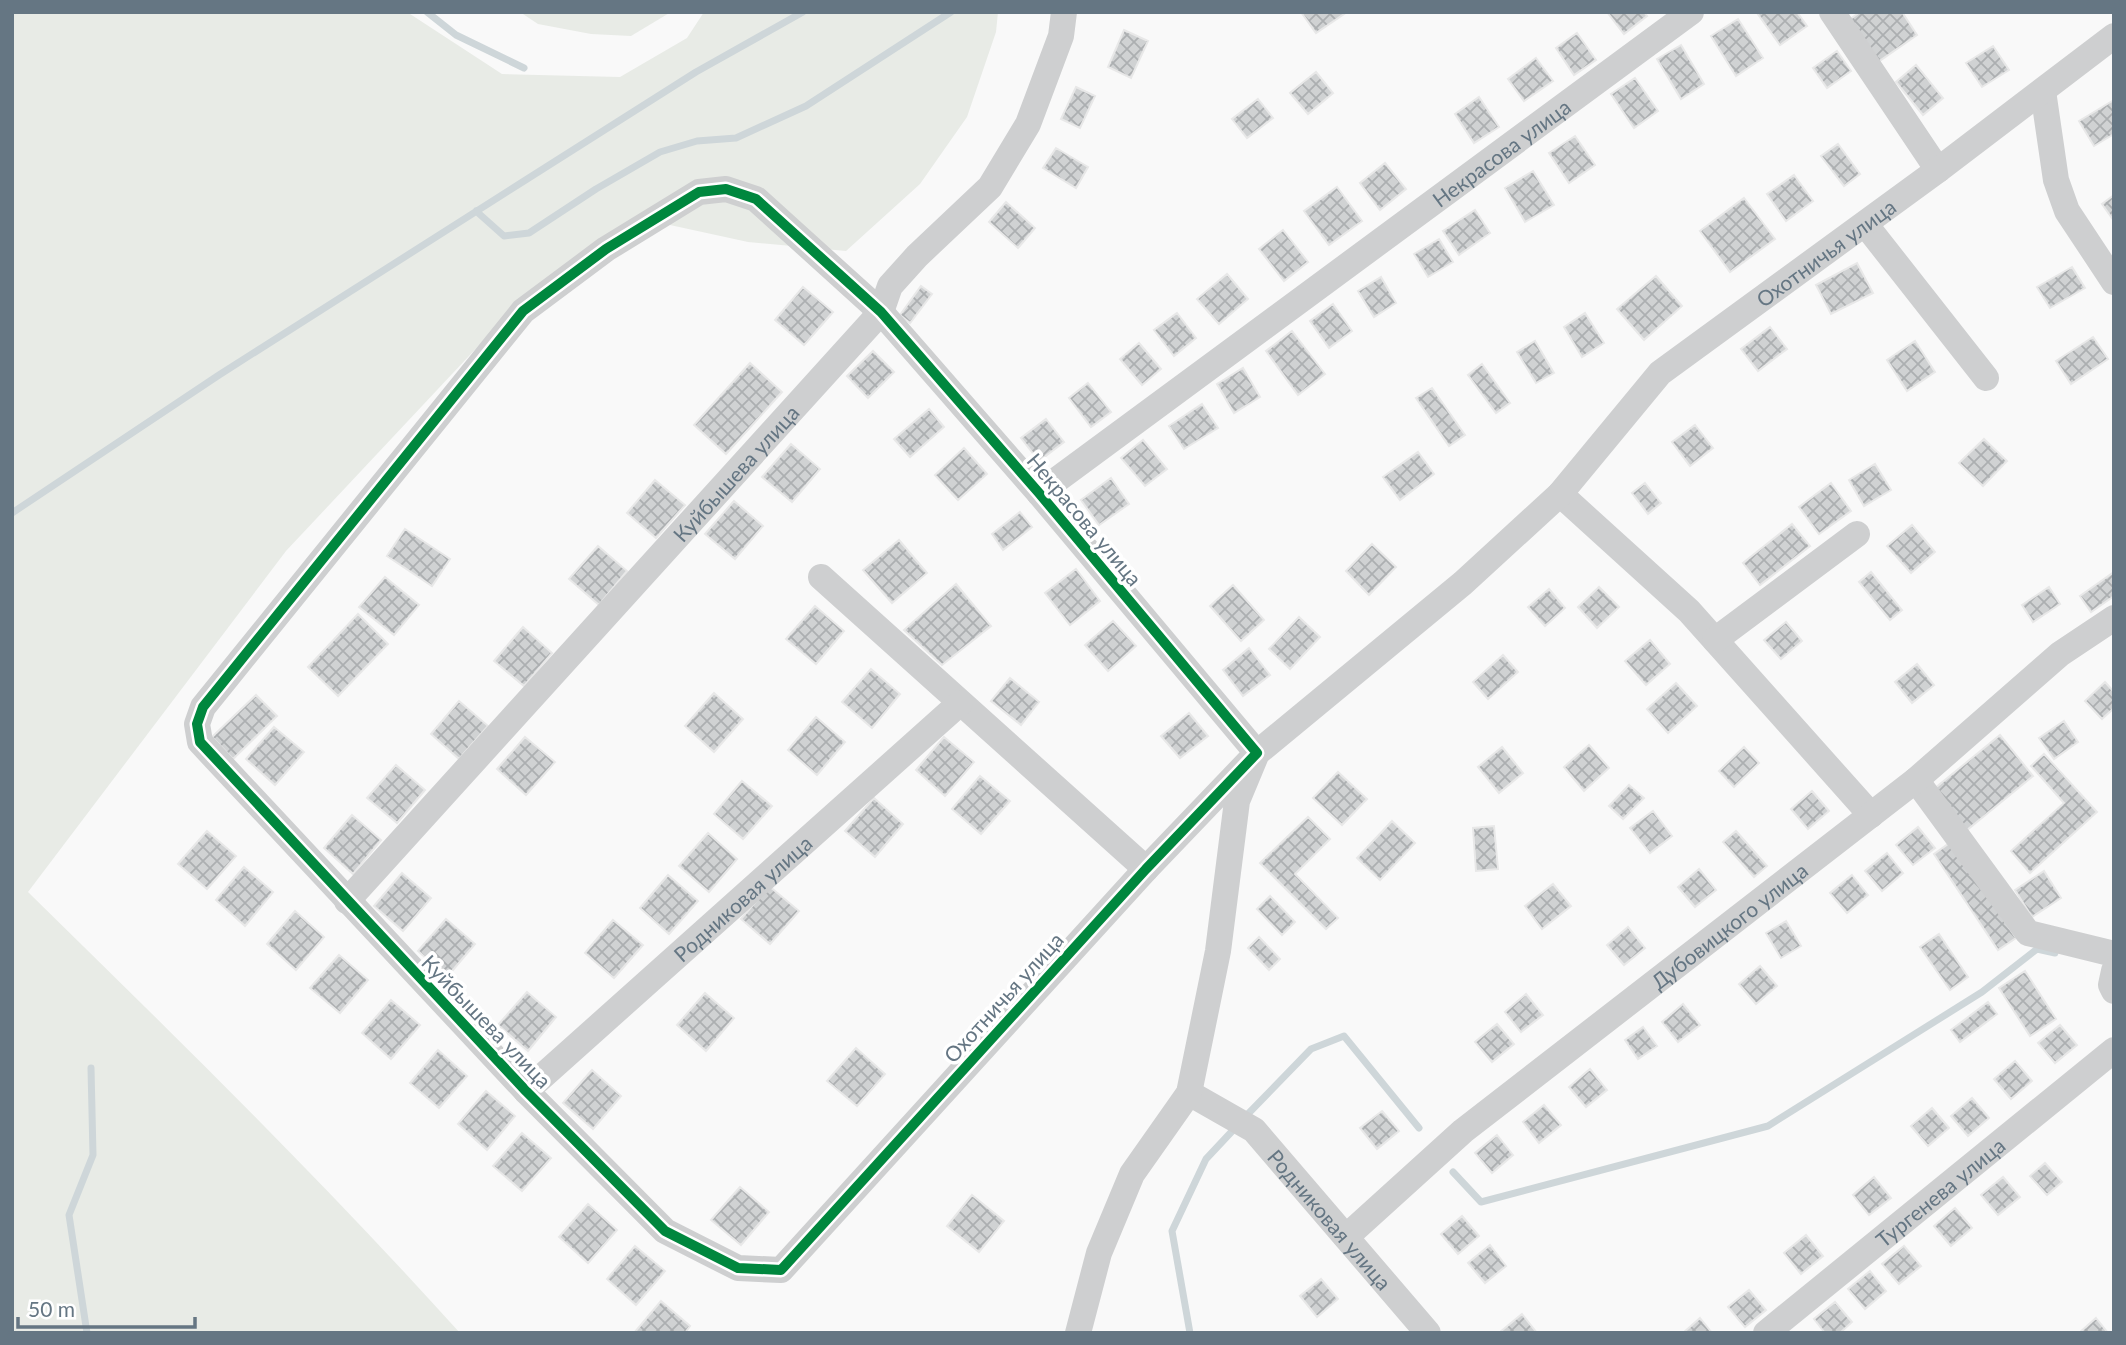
<svg xmlns="http://www.w3.org/2000/svg" width="2126" height="1345" font-family="Lato,sans-serif">
<style>
.green{fill:#e8ebe6}
.lines{fill:none;stroke-linecap:round;stroke-linejoin:round}
.stream{stroke:#ced6d9;stroke-width:7}
.building{fill:url(#building-cross-hatch);stroke:#e8e8e8;stroke-width:2}
.minor{stroke:#cecfd0;stroke-width:26}
.cycleway-casing{stroke:#fff;stroke-width:15}
.cycleway{stroke:#00873e;stroke-width:10}
.labels{text-anchor:middle;dominant-baseline:central;stroke-width:7;stroke-linejoin:round;paint-order:stroke}
.street-label{font-size:21px;fill:#657683;stroke:#fff}
</style>
<defs>
<pattern id="building-cross-hatch" width="8" height="8" patternUnits="userSpaceOnUse" patternTransform="scale(1.75)"><rect width="8" height="8" fill="#d0d2d3"/><path d="M0 0l8 8M0 8l8-8" fill="none" stroke="#acafb1"/></pattern>
</defs>
<rect width="100%" height="100%" fill="#f9f9f9"/>
<path class="green" d="M12 12H407L502 74 620 77 687 38 704 12H998L996 32 967 117 920 184 846 251 748 242 647 220 513 309 286 551 28 892C175 1036 322 1180 460 1333H12Z
M520 12H671L631 36 591 34 538 24Z"/>
<g class="lines">
<path class="stream" d="M427 12 456 35 524 68
M476 211 504 236 529 233 596 189 660 152 697 141 736 138 806 106 951 12
M12 513 219 375 524 181 696 72 803 12
M1244 1118 1311 1049 1344 1036 1419 1128
M1453 1172 1481 1202 1768 1126 1982 992 2037 949 2055 953
M87 1333 69 1215 93 1155 91 1068
M1190 1333 1172 1231 1206 1159 1236 1127"/>
</g>
<path class="building" d="M1301 12H1347L1316 33Z
M1607 12H1644L1647 16 1624 34Z
M1797 12 1807 26 1780 45 1757 13Z
M1860 12H1902L1917 35 1878 62 1849 20Z
M1738 19 1763 58 1736 76 1711 36Z
M1124 30 1148 41 1131 78 1108 67Z
M1577 33 1596 60 1574 75 1556 48Z
M1681 45 1704 84 1681 99 1657 59Z
M1993 46 2009 70 1982 87 1966 63Z
M1837 51 1851 71 1827 88 1813 68Z
M1536 58 1553 81 1524 101 1508 79Z
M1916 65 1943 98 1923 115 1896 82Z
M1316 72 1333 93 1308 114 1290 93Z
M1635 78 1658 111 1634 128 1611 94Z
M1076 87 1095 96 1080 128 1061 119Z
M1479 97 1499 127 1474 143 1455 114Z
M1258 99 1273 118 1247 138 1232 119Z
M2114 100V134L2094 146 2079 121Z
M1575 136 1595 165 1569 183 1549 153Z
M1838 144 1860 174 1844 186 1821 156Z
M1056 148 1088 167 1076 188 1043 168Z
M1385 163 1406 189 1380 210 1360 183Z
M1533 171 1554 205 1525 222 1505 188Z
M1794 175 1813 201 1786 221 1767 194Z
M1337 187 1362 221 1329 245 1304 211Z
M2114 195V221L2102 204Z
M1744 198 1775 239 1730 272 1700 231Z
M1006 202 1035 228 1018 248 989 222Z
M1475 210 1490 233 1459 255 1443 231Z
M1283 230 1308 262 1284 281 1259 249Z
M1439 239 1453 262 1428 277 1414 254Z
M1857 263 1873 293 1831 314 1816 285Z
M2072 267 2085 288 2050 308 2037 287Z
M1227 274 1248 299 1219 324 1197 299Z
M1656 276 1682 306 1644 340 1617 309Z
M1381 277 1396 303 1374 317 1358 291Z
M921 286 932 294 910 323 900 315Z
M803 287 833 312 804 345 775 320Z
M1333 304 1352 331 1329 348 1310 321Z
M1177 313 1196 338 1174 356 1154 330Z
M1585 313 1604 343 1582 357 1564 327Z
M1770 327 1787 349 1758 371 1741 349Z
M1292 331 1325 374 1298 395 1266 351Z
M2093 337 2108 359 2071 384 2056 361Z
M1535 341 1554 373 1536 383 1517 352Z
M1915 341 1935 372 1907 391 1887 360Z
M1139 343 1161 369 1142 385 1120 359Z
M873 351 894 372 868 398 847 376Z
M750 363 782 392 726 454 694 425Z
M1482 364 1510 403 1496 413 1468 375Z
M1243 368 1260 397 1234 413 1217 384Z
M1088 383 1111 412 1091 427 1069 398Z
M1432 388 1465 435 1449 446 1416 398Z
M1202 404 1218 428 1184 449 1169 426Z
M929 409 944 427 910 457 894 439Z
M1046 419 1064 442 1039 461 1021 438Z
M1695 425 1713 448 1690 466 1672 442Z
M1984 439 2007 461 1983 486 1959 463Z
M1143 440 1167 469 1145 486 1121 458Z
M791 444 820 469 792 502 762 477Z
M964 448 987 474 958 500 935 475Z
M1418 452 1434 474 1400 500 1383 477Z
M1875 464 1891 490 1864 506 1849 480Z
M1111 478 1129 504 1099 525 1081 500Z
M655 480 685 505 656 538 627 513Z
M1645 483 1661 503 1648 514 1632 493Z
M1831 483 1851 511 1819 534 1799 507Z
M734 501 763 526 735 559 705 534Z
M1020 512 1032 527 1003 550 992 534Z
M1792 524 1810 546 1760 585 1743 563Z
M1912 525 1935 552 1911 573 1887 546Z
M405 529 450 559 432 586 387 556Z
M899 540 927 573 892 603 863 570Z
M1372 544 1396 567 1369 595 1346 571Z
M598 546 627 571 599 605 569 579Z
M1076 569 1100 601 1070 625 1045 593Z
M1871 572 1902 610 1890 620 1859 582Z
M2114 572V596L2091 612 2080 596Z
M385 577 419 605 394 635 359 607Z
M956 584 991 626 942 665 904 630Z
M1233 585 1264 620 1241 641 1210 606Z
M1599 587 1619 607 1597 628 1578 607Z
M2049 587 2060 604 2033 622 2022 605Z
M1549 589 1565 608 1545 626 1528 607Z
M815 606 844 631 816 664 786 639Z
M358 614 388 644 338 696 308 667Z
M1299 617 1320 637 1290 669 1269 649Z
M1113 621 1136 646 1108 671 1085 645Z
M1786 622 1802 641 1781 659 1764 640Z
M523 627 552 653 524 686 494 661Z
M1650 640 1670 664 1646 685 1625 661Z
M1249 648 1270 675 1243 696 1223 670Z
M1503 655 1518 672 1488 699 1473 682Z
M1917 664 1934 685 1912 703 1895 682Z
M871 669 900 694 872 728 842 702Z
M1010 678 1039 702 1021 725 991 701Z
M2105 682 2114 692V708L2102 719 2085 701Z
M1676 683 1697 706 1668 733 1647 709Z
M714 693 743 719 714 752 685 726Z
M256 695 277 716 233 759 212 737Z
M459 701 488 726 459 759 431 734Z
M1189 713 1208 736 1180 758 1161 736Z
M816 717 845 742 817 775 788 750Z
M2064 721 2078 742 2054 759 2039 738Z
M274 727 304 752 275 785 246 759Z
M2000 735 2033 776 1967 830 1934 789Z
M525 737 555 762 526 795 497 769Z
M944 737 974 762 945 796 916 770Z
M1589 745 1609 768 1584 791 1564 767Z
M1502 747 1523 773 1499 793 1478 767Z
M1744 747 1759 763 1734 787 1719 771Z
M2044 754 2097 812 2030 873 2011 851 2064 803 2031 766Z
M396 765 425 790 397 823 367 798Z
M1338 772 1367 799 1342 825 1313 798Z
M980 776 1010 801 981 834 952 809Z
M742 781 772 806 743 839 714 814Z
M1629 785 1644 798 1623 819 1609 806Z
M1812 791 1829 811 1808 829 1791 809Z
M874 798 903 824 875 857 845 831Z
M1653 811 1672 836 1650 853 1630 828Z
M352 815 381 840 353 874 324 848Z
M1308 817 1330 839 1295 874 1338 918 1326 929 1260 863Z
M1392 821 1415 843 1380 880 1357 858Z
M1494 826 1498 869 1476 871 1473 828Z
M1918 827 1935 848 1913 865 1896 845Z
M207 831 236 856 207 889 178 864Z
M1736 831 1767 866 1754 877 1723 842Z
M708 833 737 859 709 892 679 866Z
M1951 842 2016 938 1998 950 1934 854Z
M1887 853 1903 873 1882 891 1865 871Z
M244 867 273 892 245 926 216 900Z
M1699 869 1716 890 1695 907 1678 887Z
M2044 871 2061 898 2032 917 2015 890Z
M402 873 431 898 403 931 374 906Z
M668 875 698 901 669 934 640 908Z
M1852 875 1868 895 1847 913 1830 893Z
M1553 884 1571 906 1542 929 1525 906Z
M769 886 799 911 770 944 741 919Z
M1270 896 1295 922 1282 935 1257 909Z
M295 911 324 937 296 970 267 944Z
M446 919 475 944 447 977 418 951Z
M613 920 643 945 614 978 585 953Z
M1786 921 1801 946 1781 958 1766 933Z
M1628 927 1645 948 1624 965 1607 945Z
M1939 934 1968 977 1950 990 1920 947Z
M1259 937 1280 959 1269 970 1248 948Z
M339 955 368 980 340 1013 310 988Z
M1760 966 1777 986 1756 1004 1739 984Z
M2025 971 2056 1019 2030 1036 1999 988Z
M527 992 556 1017 528 1051 498 1025Z
M705 993 734 1018 706 1051 677 1025Z
M1526 994 1543 1015 1521 1032 1505 1012Z
M391 1000 420 1025 391 1059 362 1033Z
M1988 1002 1997 1014 1960 1042 1951 1030Z
M1683 1004 1700 1025 1678 1042 1662 1022Z
M1497 1024 1514 1044 1492 1062 1475 1042Z
M2060 1025 2077 1045 2055 1063 2038 1043Z
M1643 1027 1657 1046 1638 1059 1625 1040Z
M856 1048 885 1074 857 1106 827 1081Z
M438 1050 467 1076 439 1108 410 1083Z
M2015 1061 2032 1081 2011 1099 1994 1079Z
M1590 1069 1607 1090 1586 1107 1569 1087Z
M592 1070 621 1096 593 1129 563 1103Z
M486 1091 515 1116 487 1150 458 1124Z
M1972 1098 1989 1118 1968 1136 1951 1116Z
M1544 1105 1561 1125 1539 1143 1523 1122Z
M1932 1108 1949 1128 1928 1146 1911 1126Z
M1382 1111 1399 1131 1377 1149 1360 1128Z
M522 1133 551 1158 522 1191 493 1166Z
M1497 1135 1513 1155 1492 1173 1475 1153Z
M2045 1163 2062 1182 2047 1195 2030 1176Z
M1874 1177 1891 1198 1869 1215 1853 1195Z
M2003 1177 2020 1197 1998 1215 1981 1195Z
M740 1187 769 1212 741 1245 711 1220Z
M972 1195 1004 1221 979 1252 947 1226Z
M588 1204 617 1230 588 1263 559 1237Z
M1955 1208 1972 1228 1951 1246 1934 1226Z
M1462 1216 1479 1236 1458 1254 1441 1234Z
M1806 1235 1823 1256 1801 1274 1784 1253Z
M1490 1245 1506 1266 1485 1283 1468 1263Z
M635 1246 665 1271 636 1305 607 1279Z
M1904 1246 1921 1266 1899 1284 1882 1264Z
M1870 1271 1886 1291 1865 1309 1848 1289Z
M1321 1279 1338 1299 1317 1317 1300 1296Z
M1749 1290 1766 1310 1745 1327 1728 1307Z
M661 1301 690 1326 685 1333H634Z
M1835 1302 1852 1322 1840 1333H1825L1814 1319Z
M1522 1314 1537 1333H1501L1500 1332Z
M1700 1318 1712 1333H1683Z
M2096 1318 2108 1333H2079Z"/>
<g class="lines">
<g class="minor">
<path d="M1832 12 1938 170"/>
<path d="M2043 91 2056 180 2067 211 2114 282"/>
<path d="M726 189 756 199 881 312 1039 493 1257 753 1146 869 781 1270 738 1268 665 1231 526 1091 200 742 197 724 203 707 523 311 606 249 699 192Z"/>
<path d="M1865 224 1986 378"/>
<path id="s1" d="M1039 493 1691 12"/>
<path d="M1560 494 1689 611 1871 815"/>
<path d="M821 577 1146 869"/>
<path d="M1715 640 1857 534"/>
<path d="M1916 780 2028 933 2114 954"/>
<path id="s2" d="M347 901 881 312 890 286 917 256 990 187 1028 124 1061 36 1064 12"/>
<path d="M2114 971 2111 985 2114 991"/>
<path id="s3" d="M526 1091 960 703"/>
<path id="s4" d="M1189 1093 1254 1130 1428 1333"/>
<path id="s5" d="M1346 1237 1463 1131 1916 780 2060 654 2114 618"/>
<path id="s6" d="M1078 1333 1099 1253 1132 1174 1189 1093 1218 951 1237 801 1257 753 1463 583 1560 494 1660 373 1938 170 2114 36"/>
<path id="s7" d="M1766 1333 2114 1050"/>
</g>
<defs>
<path id="cycleway" d="M726 189 756 199 881 312 1039 493 1257 753 1146 869 781 1270 738 1268 665 1231 526 1091 200 742 197 724 203 707 523 311 606 249 699 192Z"/>
</defs>
<use href="#cycleway" class="cycleway-casing"/>
<use href="#cycleway" class="cycleway"/>
</g>
<g class="labels">
<g class="street-label">
<text stroke="none"><textPath href="#s1" startOffset="574">Некрасова улица</textPath></text>
<text stroke="none"><textPath href="#s6" startOffset="1376">Охотничья улица</textPath></text>
<text stroke="none"><textPath href="#s2" startOffset="578">Куйбышева улица</textPath></text>
<text transform="translate(1085 519) rotate(50)">Некрасова улица</text>
<text stroke="none"><textPath href="#s3" startOffset="290">Родниковая улица</textPath></text>
<text stroke="none"><textPath href="#s5" startOffset="494">Дубовицкого улица</textPath></text>
<text transform="translate(1003 997) rotate(-48)">Охотничья улица</text>
<text transform="translate(487 1021) rotate(46)">Куйбышева улица</text>
<text stroke="none"><textPath href="#s7" startOffset="224">Тургенева улица</textPath></text>
<text stroke="none"><textPath href="#s4" startOffset="192">Родниковая улица</textPath></text>
</g>
</g>
<rect width="2126" height="1345" fill="none" stroke="#657683" stroke-width="28"/>
<path d="M18 1317v10h177v-10" fill="none" stroke="#657683" stroke-width="3.5"/>
<text x="28" y="1317" font-size="21" fill="#657683" stroke="#ffffff" stroke-width="5" paint-order="stroke">50 m</text>
</svg>
